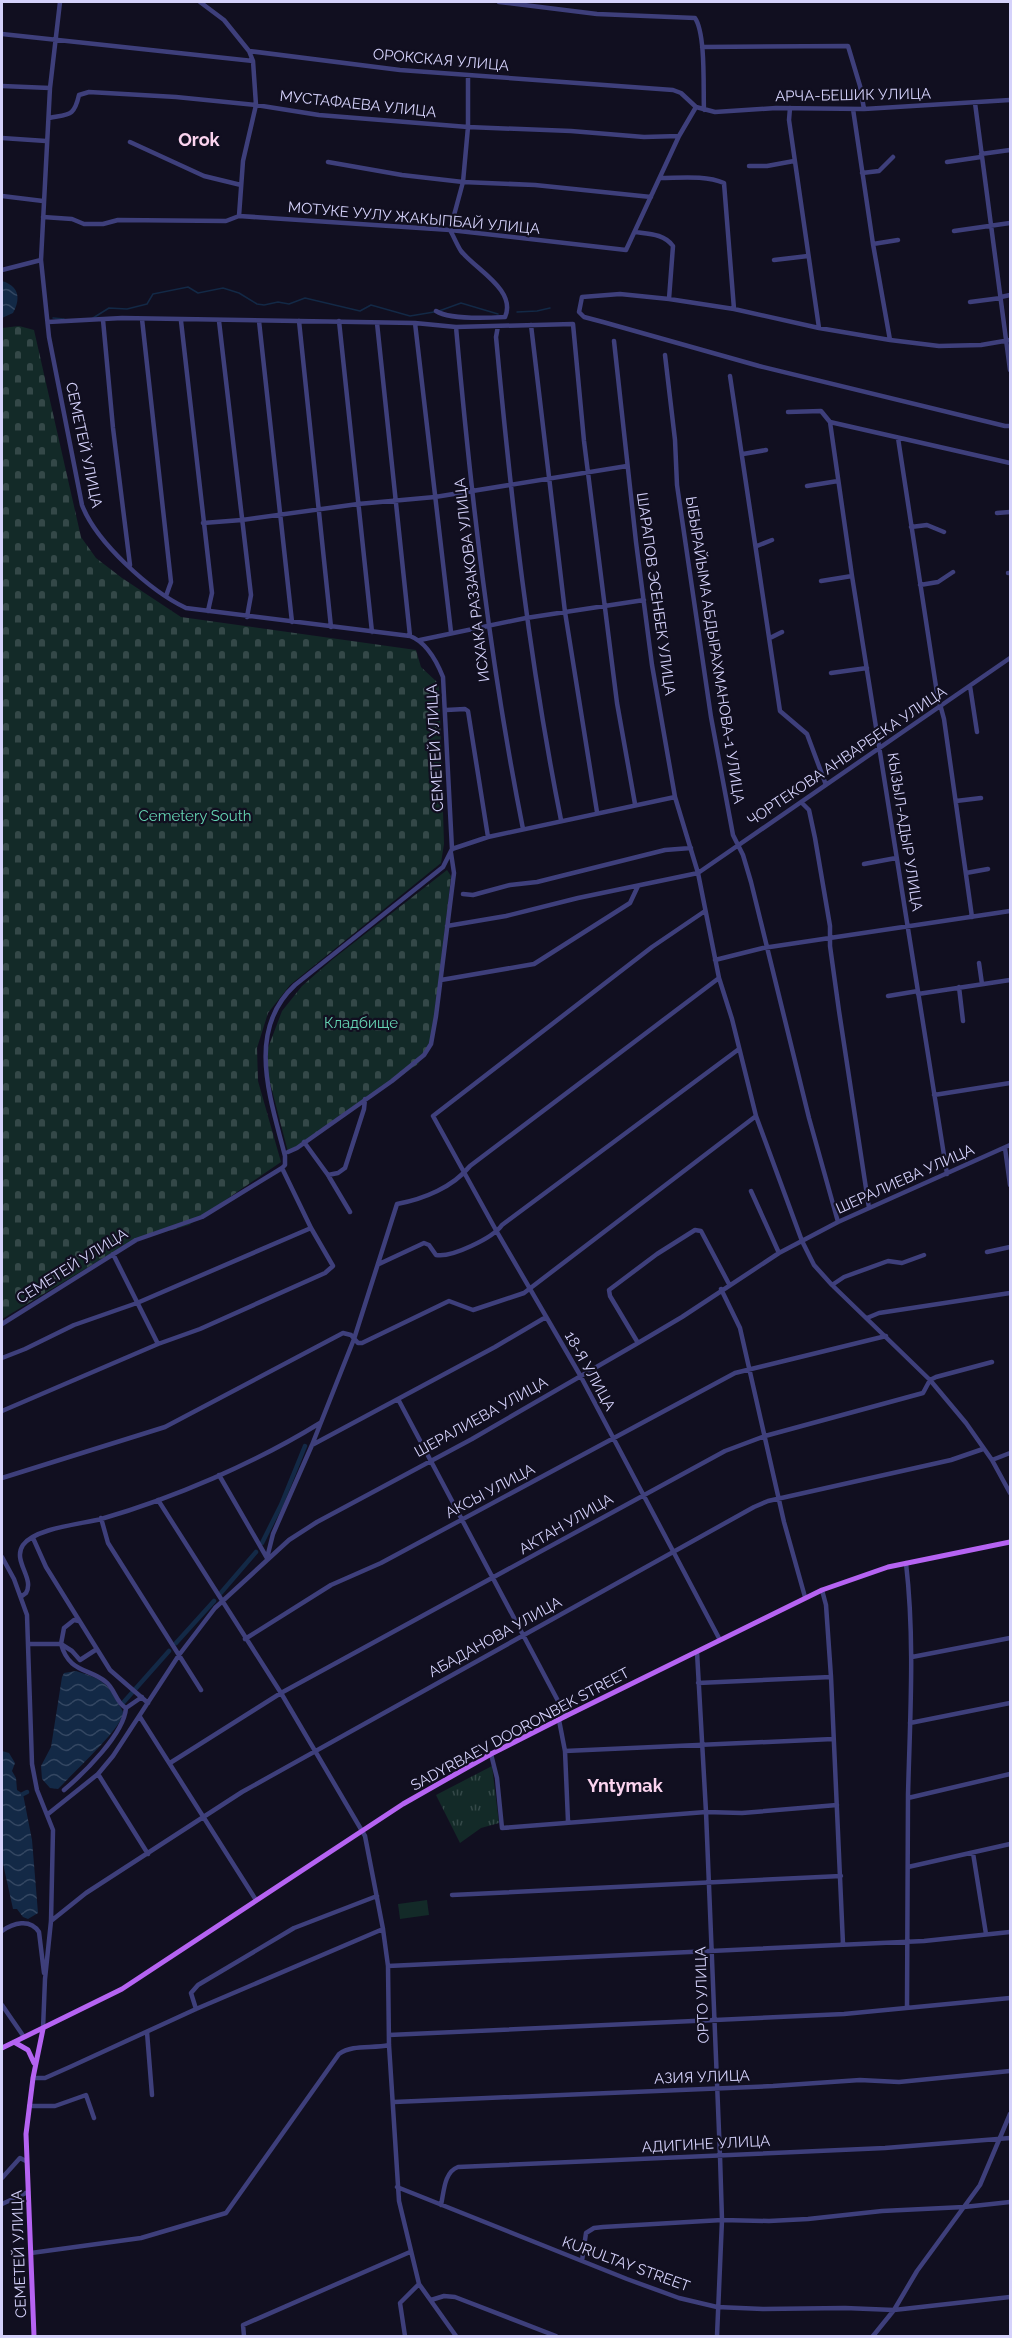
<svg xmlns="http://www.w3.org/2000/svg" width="1012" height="2338" font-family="Raleway,sans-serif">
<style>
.cemetery{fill:url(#cemetery-stones)}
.park{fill:url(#park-tufts)}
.garden{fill:#132a28}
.water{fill:url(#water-waves)}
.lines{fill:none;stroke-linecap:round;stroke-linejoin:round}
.stream{stroke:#132946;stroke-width:1.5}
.canal{stroke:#132946;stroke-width:4.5}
.minor{stroke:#3e3f7b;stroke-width:4.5}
.major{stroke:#b563f2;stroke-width:5}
.labels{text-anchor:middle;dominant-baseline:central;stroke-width:4.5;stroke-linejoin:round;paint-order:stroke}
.street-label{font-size:15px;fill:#d5d2fb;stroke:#110f20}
.park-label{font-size:15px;fill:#65d5b3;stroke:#110f20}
.quarter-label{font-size:18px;font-weight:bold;fill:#fbd4ef;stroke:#110f20}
</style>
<defs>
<pattern id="cemetery-stones" width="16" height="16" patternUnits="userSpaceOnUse" patternTransform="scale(1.5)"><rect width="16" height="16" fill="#132a28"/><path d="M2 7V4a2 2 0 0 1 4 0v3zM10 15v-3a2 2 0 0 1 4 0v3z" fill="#344848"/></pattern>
<pattern id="park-tufts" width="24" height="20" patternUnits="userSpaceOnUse" patternTransform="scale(1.5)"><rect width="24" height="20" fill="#132a28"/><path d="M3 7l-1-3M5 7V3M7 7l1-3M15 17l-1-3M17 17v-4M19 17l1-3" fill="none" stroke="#344848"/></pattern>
<pattern id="water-waves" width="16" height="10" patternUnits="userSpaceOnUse" patternTransform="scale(1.5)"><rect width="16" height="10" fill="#132946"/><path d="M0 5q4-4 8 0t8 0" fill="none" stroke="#344762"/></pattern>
</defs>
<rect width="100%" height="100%" fill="#110f20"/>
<path class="cemetery" d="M19 326 34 330 81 537 96 558 122 578 181 617 416 650 421 667 439 684 444 844 441 863 290 985 268 1013 257 1048 258 1081 281 1162 189 1225 130 1242 2 1319V328Z
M447 870 451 876 432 1042 418 1064 300 1147 288 1152 268 1075V1048L282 1011 302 986 333 959Z"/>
<path class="park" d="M492 1766 499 1823 481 1828 460 1843 436 1795Z"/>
<path class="garden" d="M427 1900 429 1915 400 1919 398 1904Z"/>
<path class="water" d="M2 281C19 286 21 298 13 313L2 318Z
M76 1671C97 1678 106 1680 116 1700 118 1703 122 1709 123 1712 125 1725 74 1772 64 1783L58 1789 50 1788 42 1779 41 1766 51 1747 62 1677 64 1673Z
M2 1751 9 1753 15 1763 12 1771 16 1778 17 1790 23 1794 32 1840 38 1913 28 1919 23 1917 17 1909H13L2 1859Z"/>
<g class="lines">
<path class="stream" d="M439 311 461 303 498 314
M517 312 537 311 550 308
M53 318 64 319
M93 318 109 308 127 309 147 304 153 294 188 287 198 293 223 288 239 293 257 304 264 305 278 302 289 304 305 298 360 311 371 305 410 316 434 312"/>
<path class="canal" d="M262 1543 281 1505 305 1446
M219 1595 256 1552
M176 1643 214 1601
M122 1704 169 1651
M23 1794 27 1792"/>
<path class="minor" d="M200 2 224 20 249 51 253 61 256 105 243 161 239 216
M499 2 597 14 695 18C706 34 703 90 704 110
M2 34 253 61
M702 47 848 46 860 86 864 109
M249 51 400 70 673 90 681 93 696 107 715 112 776 108 864 109 1010 100
M2 86 50 88
M975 103 1010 370
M790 108 789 120 819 328
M853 109 873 244 890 340
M49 118C69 114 74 117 79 95L89 92 176 97 256 105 319 115 468 127 571 131 644 137 679 136
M2 138 46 141
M130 142 204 176 241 185
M981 154 1010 150
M328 162 402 175 463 182 535 185 651 197
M947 162 981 157
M749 166H767L794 161
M862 173 879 171 893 157
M660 178C680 178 705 175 724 183L734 309
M2 196 43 201
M43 217 72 219 84 224H103L118 220 226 221 239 216 450 230 626 250 679 136 696 107
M954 231 1010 223
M635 232C650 234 664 234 673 246L669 299
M873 244 898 240
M774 260 808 256
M2 270 41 260
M1001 297 1010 295
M970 302 1001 298
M436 311C450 320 488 318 505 317 517 290 475 269 461 251 457 245 454 237 450 230L463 182 468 127V75
M142 319 171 582 166 596
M103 320 113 428 130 565
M181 321 212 593 208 611
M219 321 251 595 247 617
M259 321 292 622
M299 321 331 627
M339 321 372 632
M48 322 122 318 415 323 456 327 573 324 584 441 605 608 617 703 635 804
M377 323 410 636
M415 323 451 632
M531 325 565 612 597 812
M498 326 496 337C511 499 529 660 561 820
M456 327C471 495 490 663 523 829
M1010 340 981 345 939 346 890 340 819 328 734 309 669 299 620 294 582 297 579 312 584 317 603 322 759 366 1005 426H1010
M614 341 636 542 652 665 675 797 698 873 719 978 732 1019 756 1116 802 1241 814 1265 832 1285 930 1380 966 1423 992 1460 1010 1493
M665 355 675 440 677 485 711 717 733 835 743 855 751 882 809 1118 838 1222
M730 376 780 711 807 734 826 785
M788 412 821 411 830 422
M830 422 852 576 947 1174
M830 422 1010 463
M898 438 937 693 944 719 972 917
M743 454 766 450
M807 486 838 481
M997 513 1010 512
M203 523 242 520 358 504 435 497 627 466
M911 527 927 525 944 532
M757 546 772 540
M1008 573H1010
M821 581 852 576
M920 585 938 582 953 572
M770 638 782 632
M420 640 526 618 644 600
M831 673 867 668
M970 686 977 732
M446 710 465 709 468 711 488 837
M956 801 981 798
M801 802 809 810 815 838 830 926V946L839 1011 869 1208
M452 849 488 837 675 797
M864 864 896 858
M966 873 988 869
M463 894 473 895 510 885 537 882 665 850 691 848
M705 911 652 947 433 1116 497 1232 580 1375 720 1640
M447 926 506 916 578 898 698 873 1010 658
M715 960 763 948 1010 911
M979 963 982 984
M441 980 534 964 630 903 638 886
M959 987 963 1021
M918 994 1010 980
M888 996 918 991
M934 1095 1010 1083
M304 1142 328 1175 350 1212
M1005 1148 1010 1185
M288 1152 297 1148 392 1081 424 1055 431 1044 436 1016 454 873 451 853
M328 1175 338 1173 345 1168 364 1109 365 1099
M751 1191 779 1253
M987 1252 1010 1247
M113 1254 158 1344
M379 1264 424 1243 429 1245 436 1255C451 1258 493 1238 502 1225L739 1049
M832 1285 844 1277 888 1261 902 1263 924 1255
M721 1289 740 1328 784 1522 805 1597
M867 1318 879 1313 1010 1293
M2 1324 136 1240 202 1217 282 1168 285 1165V1156C271 1100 245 1031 295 985L443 867 452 849 443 677C437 662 426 642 410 636L186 608C150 591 96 542 82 505L49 337 41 260 50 88 60 2
M638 1343 610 1296 609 1290 657 1254 695 1230 701 1231 729 1284
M2 1358 25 1349 74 1325 137 1303 311 1228
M398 1399 566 1716
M2 1411 158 1344 200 1329 325 1273 333 1266 311 1228 282 1168
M312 1445 495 1347 546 1317
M992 1460 1010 1453
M219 1475 267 1558
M2 1478 165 1427 343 1333 351 1335 358 1343H362L449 1301 473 1310 524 1293 756 1116
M158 1500 281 1693 365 1836 383 1929 388 1966 389 2045 399 2201 419 2284 456 2336
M101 1518 108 1543 201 1690
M33 1538 46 1567 110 1670 148 1703
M2 1557 14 1579 27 1615 32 1764 37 1790 53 1830 51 1921 45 1979 43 2029
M267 1558 273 1534 312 1445 354 1339 397 1204C424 1199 453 1187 470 1166L719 978
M906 1563C915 1640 910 1717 908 1795 907 1866 907 1937 907 2008
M822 1590 826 1605 831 1677 843 1944
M22 1596 26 1593C35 1578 12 1561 23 1545 35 1528 82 1524 101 1519 174 1498 255 1463 320 1423
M79 1621 74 1620 64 1628 61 1644 72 1651 80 1660 97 1649
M245 1639 331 1585 381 1563 735 1373 886 1336
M29 1644H61C69 1673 89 1668 106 1682 115 1689 116 1703 126 1708
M697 1652 706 1812 720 2156 722 2220 717 2336
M912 1657 1010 1638
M698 1683 831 1677
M140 1717 256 1900
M559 1720 565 1751 568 1821
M910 1723 1010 1703
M565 1751 833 1739
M491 1754 497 1778 502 1828 706 1812 742 1813 837 1805
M170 1763 281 1693 725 1451 765 1436 923 1393 930 1380 936 1377 992 1362
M98 1774 148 1854
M64 1790C84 1773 124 1734 126 1708L142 1697
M908 1798 1010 1774
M48 1814 98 1774 113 1756 179 1655 215 1608 289 1540 317 1522 472 1439 638 1343 682 1317 779 1253 838 1222 1010 1145
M973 1853 986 1934
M908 1867 1010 1844
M452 1895 841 1876
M51 1921 86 1893 242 1792 754 1507 768 1501 951 1460 983 1449
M2 1931C13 1923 30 1918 39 1932L44 1973
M388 1966 924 1941 1010 1932
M2 2005 24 2037
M196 2009 191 1993 198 1985 294 1928 377 1896
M147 2032 152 2095
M389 2035 844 2014 1010 1998
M33 2078H45L72 2066 196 2009 383 1929
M394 2102 773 2086 860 2080 899 2082 1010 2071
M29 2106H55L86 2095 94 2118
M2 2178 20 2158 26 2161
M397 2187 627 2279 679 2298 717 2307 763 2309 845 2308 894 2310 1010 2297
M2 2204 28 2192
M441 2205C444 2192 444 2172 458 2167L885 2148 1010 2138
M31 2253 141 2238 226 2213 339 2054C353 2044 372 2049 389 2045
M582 2261 586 2233 594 2228 603 2227 722 2220 769 2221 808 2219 882 2211 964 2207 1010 2202
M431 2300 444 2296 455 2297 556 2336
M244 2336 243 2325 410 2252
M405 2336 400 2303 419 2284
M873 2336 894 2310 917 2271 980 2185 1010 2114"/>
<path class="major" d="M14 2042 28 2050 34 2063
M2 2048 122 1989 403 1804 491 1754 566 1716 822 1590 888 1567 1010 1542
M34 2336 26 2134 33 2078 43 2029"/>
</g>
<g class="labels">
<g class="street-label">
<text transform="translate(441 60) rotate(5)">ОРОКСКАЯ УЛИЦА</text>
<text transform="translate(853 95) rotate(-1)">АРЧА-БЕШИК УЛИЦА</text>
<text transform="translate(358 104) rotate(6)">МУСТАФАЕВА УЛИЦА</text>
<text transform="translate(414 218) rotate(5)">МОТУКЕ УУЛУ ЖАКЫПБАЙ УЛИЦА</text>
<text transform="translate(84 445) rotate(78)">СЕМЕТЕЙ УЛИЦА</text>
<text transform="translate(472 580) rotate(-97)">ИСХАКА РАЗЗАКОВА УЛИЦА</text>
<text transform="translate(656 594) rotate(82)">ШАРАПОВ ЭСЕНБЕК УЛИЦА</text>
<text transform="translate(715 650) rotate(81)">ЫБЫРАЙЫМА АБДЫРАХМАНОВА-1 УЛИЦА</text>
<text transform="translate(435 748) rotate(-93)">СЕМЕТЕЙ УЛИЦА</text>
<text transform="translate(847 756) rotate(-34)">ЧОРТЕКОВА АНВАРБЕКА УЛИЦА</text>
<text transform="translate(905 832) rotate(81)">КЫЗЫЛ-АДЫР УЛИЦА</text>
<text transform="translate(905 1179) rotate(-24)">ШЕРАЛИЕВА УЛИЦА</text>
<text transform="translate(72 1266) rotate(-32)">СЕМЕТЕЙ УЛИЦА</text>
<text transform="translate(590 1371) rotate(61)">18-Я УЛИЦА</text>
<text transform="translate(481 1417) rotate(-29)">ШЕРАЛИЕВА УЛИЦА</text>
<text transform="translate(490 1491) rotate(-28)">АКСЫ УЛИЦА</text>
<text transform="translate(566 1524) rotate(-30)">АКТАН УЛИЦА</text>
<text transform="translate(495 1637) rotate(-29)">АБАДАНОВА УЛИЦА</text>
<text transform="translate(520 1729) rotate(-28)">SADYRBAEV DOORONBEK STREET</text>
<text transform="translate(702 1995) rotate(-92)">ОРТО УЛИЦА</text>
<text transform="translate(702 2077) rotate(-2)">АЗИЯ УЛИЦА</text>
<text transform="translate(706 2144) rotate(-3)">АДИГИНЕ УЛИЦА</text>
<text transform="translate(19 2254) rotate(-92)">СЕМЕТЕЙ УЛИЦА</text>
<text transform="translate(626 2264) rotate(20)">KURULTAY STREET</text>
</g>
<g class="park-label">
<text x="195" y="816">Cemetery South</text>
<text x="361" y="1023">Кладбище</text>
</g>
<g class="quarter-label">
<text x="199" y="139">Orok</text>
<text x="625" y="1785">Yntymak</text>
</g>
</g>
<rect width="1012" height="2338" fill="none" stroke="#d5d2fb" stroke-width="6"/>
</svg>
